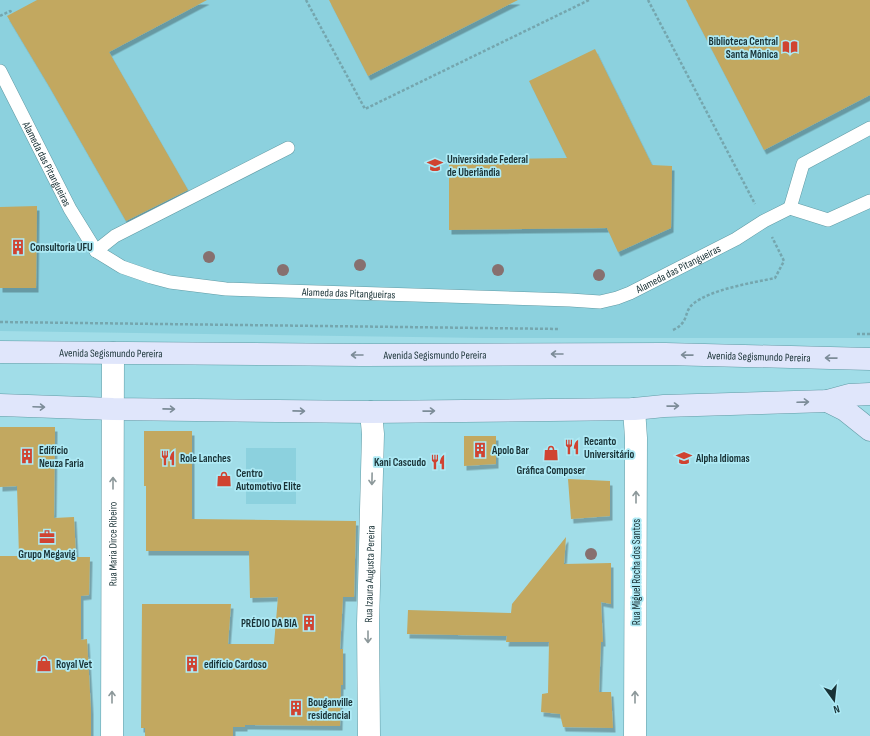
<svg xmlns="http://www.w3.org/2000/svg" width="870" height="736" font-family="'Sofia Sans Condensed',sans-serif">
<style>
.built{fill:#8cd1de}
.building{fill:#c2a860;filter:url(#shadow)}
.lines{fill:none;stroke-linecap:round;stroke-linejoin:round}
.service-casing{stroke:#619ba5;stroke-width:14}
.minor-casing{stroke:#619ba5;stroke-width:23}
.secondary-casing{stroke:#619ba5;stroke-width:23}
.path{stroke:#75a6ae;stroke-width:2.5;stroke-dasharray:3 2;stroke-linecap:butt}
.service{stroke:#fff;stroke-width:13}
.minor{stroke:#fff;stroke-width:22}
.secondary{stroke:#e0e6fb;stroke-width:22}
.tree{fill:#87706f}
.oneway{stroke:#7c8c98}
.oneway2{stroke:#8c989a}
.labels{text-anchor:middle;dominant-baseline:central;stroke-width:3.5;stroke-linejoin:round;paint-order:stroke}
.poi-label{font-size:11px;font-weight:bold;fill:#193236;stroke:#aeeaf5;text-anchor:start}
.street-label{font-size:11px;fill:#193236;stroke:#aeeaf5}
</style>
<defs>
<filter id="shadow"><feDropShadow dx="2.5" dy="4.5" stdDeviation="0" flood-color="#0004"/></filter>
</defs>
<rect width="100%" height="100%" fill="#a1dde8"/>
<path class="built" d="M0 0H870V338H484L0 331Z
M246 448H296V504H246Z"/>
<path class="building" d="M37 0H207L109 52 188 190 126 221 49 86 7 16Z
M329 0H518L368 76Z
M686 0H870V95L764 150Z
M595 49 652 165 672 166 671 228 618 252 607 228 449 230V160L567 158 529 81Z
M37 206 36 288H0V207Z
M0 427H55L54 518 74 517 76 557H90L89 595 81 596V640L87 639 91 710V736H0V556H19L17 486 0 487Z
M144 431H192V519L356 521 354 597H343L340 649H343V685H341L340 726 245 725V727H233V736H145V728H141L142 604H231L228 644H274L278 597 250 598 249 551H146V486H144Z
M464 436H496V464L464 466Z
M568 479 610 481V516L571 519Z
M566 537 564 564 611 563V604L601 602 603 642H601L599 692H611L613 728 563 727 560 714 541 712 542 694 548 693 549 642H506L507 636 407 634 408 610 511 613 512 604Z"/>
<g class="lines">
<defs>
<g id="service">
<path id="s1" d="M0 71 70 209 96 251 122 267 151 277 170 282 226 289 570 300 600 302 617 298 630 293 736 239 764 221 790 208"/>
<path d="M790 208 803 164 870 128"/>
<path d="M790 208 828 220 870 201"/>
<path d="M96 251 115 236 288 148"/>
</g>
<g id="minor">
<path d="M634 409 636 438 635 736"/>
<path id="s2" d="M112 736 113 353"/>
<path id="s3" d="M369 736 368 624 373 434 371 412"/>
</g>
<g id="secondary">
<path id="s4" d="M0 352 362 355 665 354 870 359"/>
<path d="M827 401 845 410 870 430"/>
<path d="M0 405 113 409 371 412 634 409 664 406 827 401 849 395 870 394"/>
</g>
</defs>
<use href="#service" class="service-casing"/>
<use href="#minor" class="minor-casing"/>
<use href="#secondary" class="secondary-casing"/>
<path class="path" d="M306 0 365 109 589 0
M648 0 755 204
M0 16 10 11 13 13
M0 322 560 329
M673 330C690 322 683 312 693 304 711 289 752 283 775 278L784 261 772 237
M857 334H870"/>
<use href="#service" class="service"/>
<use href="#minor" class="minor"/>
<use href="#secondary" class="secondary"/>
</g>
<g class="tree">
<circle cx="209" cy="257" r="6"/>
<circle cx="360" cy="265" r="6"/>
<circle cx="283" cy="270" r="6"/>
<circle cx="498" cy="270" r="6"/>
<circle cx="599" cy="275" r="6"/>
<circle cx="591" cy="554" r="6"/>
</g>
<defs><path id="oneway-shaft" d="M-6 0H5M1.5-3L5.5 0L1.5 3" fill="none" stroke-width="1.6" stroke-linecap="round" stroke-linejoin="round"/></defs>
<g class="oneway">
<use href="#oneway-shaft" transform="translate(557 354) rotate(180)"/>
<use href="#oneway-shaft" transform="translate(357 355) rotate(-180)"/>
<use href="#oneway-shaft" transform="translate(687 355) rotate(-179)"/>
<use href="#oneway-shaft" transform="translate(831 358) rotate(-179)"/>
<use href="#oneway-shaft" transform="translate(803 402) rotate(-2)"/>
<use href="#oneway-shaft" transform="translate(673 406) rotate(-1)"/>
<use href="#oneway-shaft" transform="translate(39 407) rotate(2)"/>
<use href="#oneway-shaft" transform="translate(169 409) rotate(1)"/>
<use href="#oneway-shaft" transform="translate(299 411) rotate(1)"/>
<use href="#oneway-shaft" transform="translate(429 411) rotate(-1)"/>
</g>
<g class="oneway2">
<use href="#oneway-shaft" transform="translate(372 479) rotate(91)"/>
<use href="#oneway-shaft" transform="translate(113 483) rotate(-90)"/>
<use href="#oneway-shaft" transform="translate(636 497) rotate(-90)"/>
<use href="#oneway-shaft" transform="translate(368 637) rotate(90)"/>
<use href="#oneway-shaft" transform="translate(112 697) rotate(-90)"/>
<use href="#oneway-shaft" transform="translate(635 697) rotate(-90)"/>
</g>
<defs>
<symbol id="library-bare" viewBox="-9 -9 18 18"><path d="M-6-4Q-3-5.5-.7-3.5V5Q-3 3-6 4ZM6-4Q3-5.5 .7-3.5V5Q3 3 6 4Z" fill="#d04331" stroke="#aeeaf5" stroke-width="2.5" paint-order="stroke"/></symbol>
<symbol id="university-bare" viewBox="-9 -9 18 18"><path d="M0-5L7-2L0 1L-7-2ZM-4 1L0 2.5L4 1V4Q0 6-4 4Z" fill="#d04331" stroke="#aeeaf5" stroke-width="2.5" paint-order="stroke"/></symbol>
<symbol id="building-bare" viewBox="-9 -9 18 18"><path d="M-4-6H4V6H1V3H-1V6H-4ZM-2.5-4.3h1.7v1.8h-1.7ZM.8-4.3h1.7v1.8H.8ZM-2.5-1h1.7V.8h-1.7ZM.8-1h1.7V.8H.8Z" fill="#d04331" stroke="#aeeaf5" stroke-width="2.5" paint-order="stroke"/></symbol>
<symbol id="restaurant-bare" viewBox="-9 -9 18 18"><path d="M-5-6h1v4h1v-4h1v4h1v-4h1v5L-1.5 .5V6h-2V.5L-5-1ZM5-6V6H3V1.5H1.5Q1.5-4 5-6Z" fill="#d04331" stroke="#aeeaf5" stroke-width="2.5" paint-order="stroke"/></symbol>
<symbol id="shop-bare" viewBox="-9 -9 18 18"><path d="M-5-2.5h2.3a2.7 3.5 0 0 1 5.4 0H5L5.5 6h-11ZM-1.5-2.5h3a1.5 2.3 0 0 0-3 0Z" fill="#d04331" stroke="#aeeaf5" stroke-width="2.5" paint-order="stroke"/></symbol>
<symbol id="school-bare" viewBox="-9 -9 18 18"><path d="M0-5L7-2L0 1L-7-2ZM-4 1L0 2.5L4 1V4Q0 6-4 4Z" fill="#d04331" stroke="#aeeaf5" stroke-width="2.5" paint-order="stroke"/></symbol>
<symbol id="office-bare" viewBox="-9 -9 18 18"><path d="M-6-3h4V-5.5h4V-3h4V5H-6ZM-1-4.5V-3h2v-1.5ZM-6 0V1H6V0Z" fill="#d04331" stroke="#aeeaf5" stroke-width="2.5" paint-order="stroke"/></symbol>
</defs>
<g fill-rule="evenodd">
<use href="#library-bare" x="779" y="36" width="22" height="22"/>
<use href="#university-bare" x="424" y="154" width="22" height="22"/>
<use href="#building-bare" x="7" y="236" width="22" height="22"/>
<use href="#restaurant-bare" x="561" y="436" width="22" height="22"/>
<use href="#building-bare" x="469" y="439" width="22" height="22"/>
<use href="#shop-bare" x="540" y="442" width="22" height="22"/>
<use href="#building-bare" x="16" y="445" width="22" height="22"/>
<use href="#restaurant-bare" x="157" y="447" width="22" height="22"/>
<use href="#school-bare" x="673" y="447" width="22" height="22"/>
<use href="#restaurant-bare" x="427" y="451" width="22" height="22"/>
<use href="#shop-bare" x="213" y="468" width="22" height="22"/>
<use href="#office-bare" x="36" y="526" width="22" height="22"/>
<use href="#building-bare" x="298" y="612" width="22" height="22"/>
<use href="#shop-bare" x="33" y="653" width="22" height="22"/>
<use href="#building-bare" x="181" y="653" width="22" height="22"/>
<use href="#building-bare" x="285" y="697" width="22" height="22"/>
</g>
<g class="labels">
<g class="poi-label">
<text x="778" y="41" text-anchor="end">Biblioteca Central<tspan x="778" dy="13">Santa Mônica</tspan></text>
<text x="447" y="159">Universidade Federal<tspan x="447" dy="13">de Uberlândia</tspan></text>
<text x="30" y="247">Consultoria UFU</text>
<text x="584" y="441">Recanto<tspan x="584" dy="13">Universitário</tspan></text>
<text x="39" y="450">Edifício<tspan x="39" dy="13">Neuza Faria</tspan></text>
<text x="492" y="450">Apolo Bar</text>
<text x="180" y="458">Role Lanches</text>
<text x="696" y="458">Alpha Idiomas</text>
<text x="426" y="462" text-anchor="end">Kani Cascudo</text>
<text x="551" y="470" text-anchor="middle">Gráfica Composer</text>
<text x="236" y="473">Centro<tspan x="236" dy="13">Automotivo Elite</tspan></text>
<text x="47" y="554" text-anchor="middle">Grupo Megavig</text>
<text x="297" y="623" text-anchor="end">PRÉDIO DA BIA</text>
<text x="56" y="664">Royal Vet</text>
<text x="204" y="664">edifício Cardoso</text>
<text x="308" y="702">Bouganville<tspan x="308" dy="13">residencial</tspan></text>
</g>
<g class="street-label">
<text stroke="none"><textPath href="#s1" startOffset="104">Alameda das Pitangueiras</textPath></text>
<text stroke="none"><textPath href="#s1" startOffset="801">Alameda das Pitangueiras</textPath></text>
<text stroke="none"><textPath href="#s1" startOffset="464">Alameda das Pitangueiras</textPath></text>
<text stroke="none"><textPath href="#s4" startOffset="111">Avenida Segismundo Pereira</textPath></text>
<text stroke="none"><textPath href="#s4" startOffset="435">Avenida Segismundo Pereira</textPath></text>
<text stroke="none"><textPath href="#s4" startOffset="759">Avenida Segismundo Pereira</textPath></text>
<text stroke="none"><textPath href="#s2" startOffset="192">Rua Maria Dirce Ribeiro</textPath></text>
<text transform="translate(636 572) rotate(-90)">Rua Miguel Rocha dos Santos</text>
<text stroke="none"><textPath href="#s3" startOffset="162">Rua Izaura Augusta Pereira</textPath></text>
</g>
</g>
<g transform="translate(834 700) rotate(165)" stroke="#aeeaf5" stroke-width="3" paint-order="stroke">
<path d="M0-3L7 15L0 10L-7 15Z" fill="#193236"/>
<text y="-6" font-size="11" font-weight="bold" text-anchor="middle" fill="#193236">N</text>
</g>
</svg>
